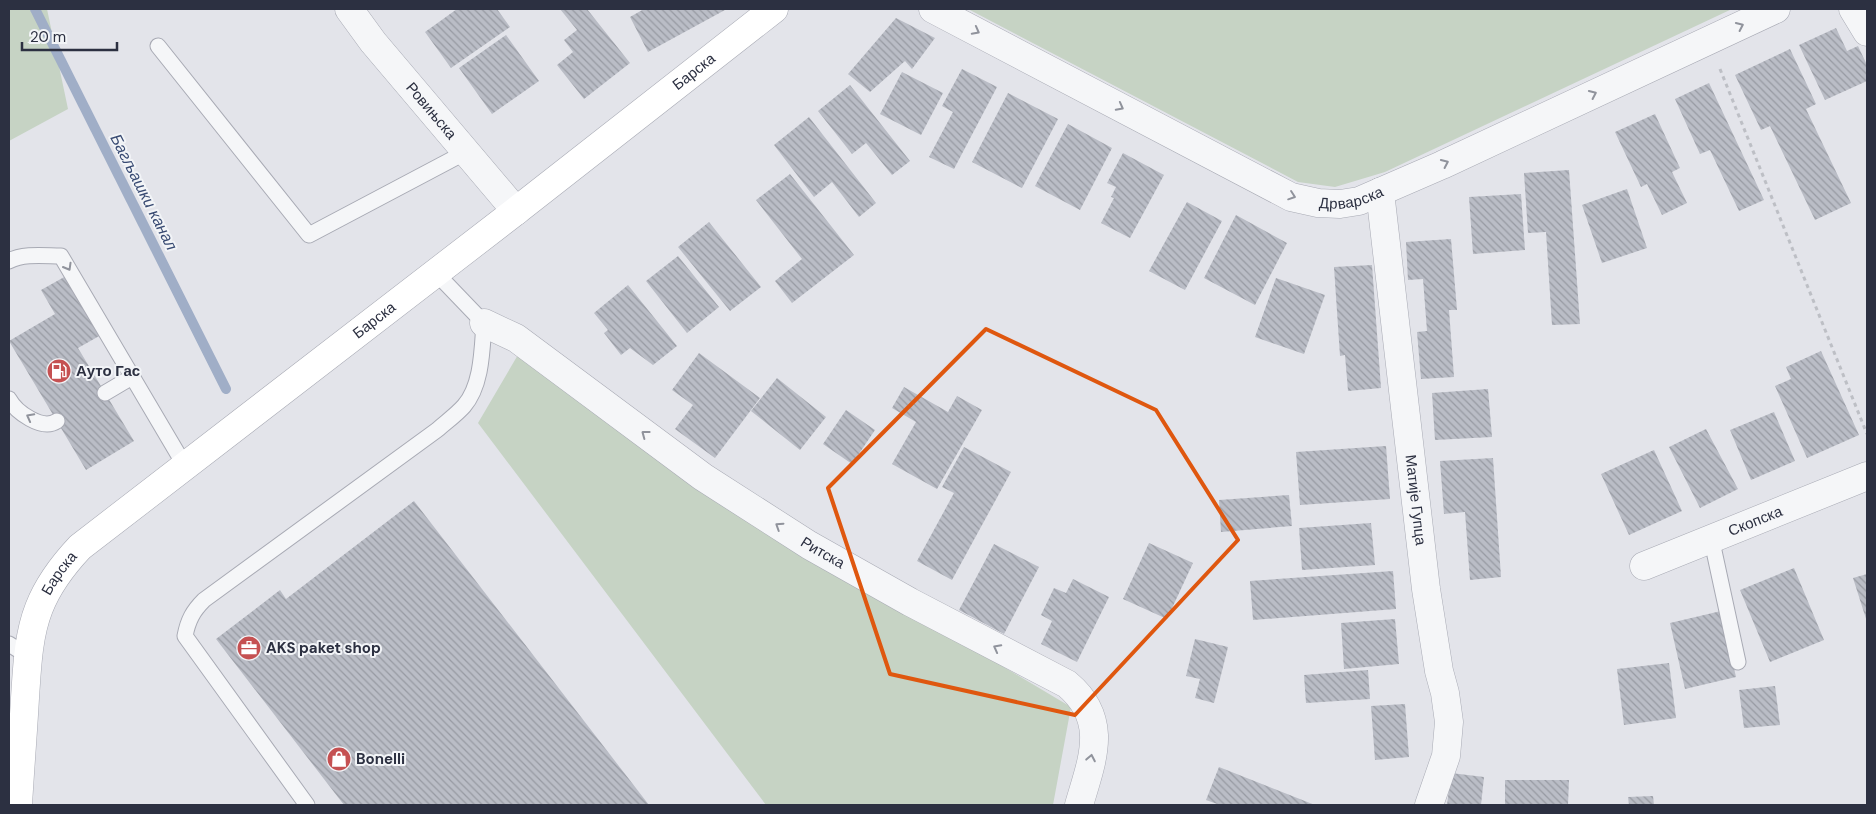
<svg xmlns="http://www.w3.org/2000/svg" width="1876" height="814" font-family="'DM Sans',sans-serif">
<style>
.green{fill:#c6d3c4}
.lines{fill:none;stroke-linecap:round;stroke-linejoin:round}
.stream{stroke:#a0aec7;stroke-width:10}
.building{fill:url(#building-back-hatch)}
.lane-casing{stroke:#a8aab4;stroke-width:17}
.street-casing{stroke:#a8aab4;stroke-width:29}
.secondary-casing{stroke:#a8aab4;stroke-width:29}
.path{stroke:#bdbfc5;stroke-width:3;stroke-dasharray:4 4;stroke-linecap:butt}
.lane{stroke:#f5f6f8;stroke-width:15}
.street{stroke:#f5f6f8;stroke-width:28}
.secondary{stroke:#fff;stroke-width:28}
.oneway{stroke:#90939c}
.marked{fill:none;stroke:#df570f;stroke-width:4;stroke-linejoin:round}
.labels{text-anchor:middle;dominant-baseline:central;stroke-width:4;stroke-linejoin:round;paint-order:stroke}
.street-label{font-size:15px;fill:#2c3041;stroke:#f2f4f7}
.poi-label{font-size:15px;font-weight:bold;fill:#2c3041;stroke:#f2f4f7;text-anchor:start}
.water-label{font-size:16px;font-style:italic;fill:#384a72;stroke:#f2f4f7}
</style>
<defs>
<pattern id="building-back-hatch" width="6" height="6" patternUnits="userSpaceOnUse" patternTransform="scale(1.25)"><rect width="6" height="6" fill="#babdc6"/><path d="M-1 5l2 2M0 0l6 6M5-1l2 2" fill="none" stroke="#979aa2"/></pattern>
</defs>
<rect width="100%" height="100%" fill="#e3e4ea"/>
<path class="green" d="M9 9H47L68 109 9 141Z
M968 9H1732L1385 172 1335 187 1298 182Z
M522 348 889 599 1071 707 1053 805H766L478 423Z"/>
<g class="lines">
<path class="stream" d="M35 9 226 389"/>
</g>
<path class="building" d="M457 9H497L510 27 451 68 425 32Z
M560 9H587L630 63 584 99 557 65 573 52 564 40 577 30Z
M644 9H724L725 10 648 52 630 17Z
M896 18 935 38 912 69 905 61 870 92 848 74Z
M1836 28 1847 51 1858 46 1867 65V81L1825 100 1799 45Z
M506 35 539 81 492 114 459 68Z
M1790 49 1816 104 1806 109 1851 203 1815 220 1770 126 1761 130 1735 75Z
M962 69 997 87 954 169 929 157 953 112 942 106Z
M902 72 943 93 921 135 880 114Z
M1709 83 1764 200 1739 211 1710 150 1700 154 1675 99Z
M850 85 910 161 892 175 866 143 852 154 818 111Z
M1008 93 1058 119 1022 188 972 162Z
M1655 114 1680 168 1672 172 1687 203 1662 215 1647 184 1641 187 1615 132Z
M809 117 876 203 859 217 832 182 814 197 774 145Z
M1068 124 1112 148 1080 210 1035 186Z
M1123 153 1164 175 1130 238 1101 223 1114 198 1111 197 1116 187 1107 183Z
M1569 170 1580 324 1552 325 1546 232 1528 233 1524 173Z
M790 174 854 255 792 303 775 281 802 259 756 200Z
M1627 189 1647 248 1602 263 1582 205Z
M1521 194 1525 250 1473 254 1469 197Z
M1187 202 1222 221 1185 290 1149 271Z
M1236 215 1287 243 1255 305 1204 278Z
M709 222 761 287 730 311 678 247Z
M1451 239 1457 310H1449L1454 377 1421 379 1417 332 1427 331 1423 279 1408 280 1406 242Z
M678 256 719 307 687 333 646 281Z
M1372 265 1381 388 1348 391 1345 355 1340 356 1334 267Z
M66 276 101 335 78 348 134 441 86 470 9 341 55 314 41 290Z
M1276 278 1325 295 1304 354 1255 337Z
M628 285 677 346 653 365 630 348 621 355 604 333 608 330 594 313Z
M1821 351 1859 435 1807 458 1775 386 1791 379 1786 367Z
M699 353 760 398 715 458 675 429 693 405 672 390Z
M777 378 826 417 800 450 751 411Z
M904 387 948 412 957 396 982 410 937 489 892 464 916 422 892 408Z
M1488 389 1492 437 1435 440 1432 393Z
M846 410 875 430 852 464 823 444Z
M1774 412 1795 461 1751 480 1730 430Z
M1706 429 1738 489 1700 508 1669 447Z
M1386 446 1390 499 1300 505 1296 452Z
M964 447 1011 472 952 580 917 561 954 493 942 487Z
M1654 450 1682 511 1629 535 1601 474Z
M1493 458 1501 577 1470 580 1465 512 1444 514 1440 461Z
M1289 495 1292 526 1221 532 1219 500Z
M414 501 649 805H344L216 639 280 590 286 599Z
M1371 523 1375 565 1302 570 1299 528Z
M1149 543 1193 563 1167 619 1123 599Z
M994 544 1039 567 1004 634 959 610Z
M1794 568 1824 640 1770 662 1740 590Z
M1393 571 1396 609 1253 620 1250 581Z
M1867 574V622L1853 578Z
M1073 579 1109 597 1077 662 1041 644 1052 621 1041 615 1054 588 1066 593Z
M1721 611 1736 677 1685 689 1670 623Z
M1395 619 1399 664 1344 669 1341 623Z
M1195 639 1228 647 1214 703 1195 698 1200 679 1186 676Z
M1669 663 1676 718 1624 725 1617 669Z
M1368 670 1370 699 1306 703 1304 675Z
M1775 686 1780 725 1744 728 1739 690Z
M1405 704 1409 757 1375 760 1371 706Z
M1219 767 1315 805H1220L1206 800Z
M1451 773 1484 777 1481 805H1447Z
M1505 780H1569L1568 805H1505Z
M1653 796 1654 805H1629L1628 797Z"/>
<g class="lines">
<defs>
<path id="lane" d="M158 46 309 235 466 152
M9 261C24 253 45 256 61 256L185 466
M105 393 132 377
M9 399C16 412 42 431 57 421
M1711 537 1738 662
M9 644 28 656
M307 805 185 636C188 620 193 611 204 600L437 430C446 422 456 415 464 406 482 385 482 350 484 323L436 273"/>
<g id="street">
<path id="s1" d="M349 9 373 42 516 211"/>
<path id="s2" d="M933 9 1291 197 1318 203 1340 204 1359 201 1442 165 1776 9"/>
<path d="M1853 9 1867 32"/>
<path id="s3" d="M1380 192 1426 589 1439 671 1445 693 1449 722 1446 756 1429 805"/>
<path id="s4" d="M484 323 516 338 703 477 809 545 910 602 1067 684C1110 720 1092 760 1079 805"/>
<path id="s5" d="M1644 566 1867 476"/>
</g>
<g id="secondary">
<path id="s6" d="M18 805C20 770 23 734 25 698 27 668 28 636 39 608 48 585 63 565 80 547L516 211 774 9"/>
</g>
</defs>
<use href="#lane" class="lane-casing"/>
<use href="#street" class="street-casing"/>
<use href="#secondary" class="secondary-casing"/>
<path class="path" d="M1720 69 1867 434"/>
<use href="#lane" class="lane"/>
<use href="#street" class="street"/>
<use href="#secondary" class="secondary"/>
</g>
<defs><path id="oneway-chevron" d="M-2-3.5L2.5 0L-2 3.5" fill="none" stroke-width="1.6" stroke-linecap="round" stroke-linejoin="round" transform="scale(1.25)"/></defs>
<g class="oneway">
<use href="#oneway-chevron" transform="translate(1740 26) rotate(-25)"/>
<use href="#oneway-chevron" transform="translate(976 31) rotate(28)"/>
<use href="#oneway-chevron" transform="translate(1593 94) rotate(-25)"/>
<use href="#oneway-chevron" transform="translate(1120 107) rotate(28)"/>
<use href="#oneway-chevron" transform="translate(1445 163) rotate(-25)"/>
<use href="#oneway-chevron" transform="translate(1292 196) rotate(19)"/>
<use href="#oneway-chevron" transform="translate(68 267) rotate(60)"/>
<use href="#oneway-chevron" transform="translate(30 417) rotate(-152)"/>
<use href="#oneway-chevron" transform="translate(645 434) rotate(-143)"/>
<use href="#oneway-chevron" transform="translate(779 526) rotate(-147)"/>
<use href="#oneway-chevron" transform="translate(997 648) rotate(-152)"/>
<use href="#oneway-chevron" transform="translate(1091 758) rotate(-79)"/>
</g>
<path class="marked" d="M986 329 1156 410 1238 540 1075 715 890 674 828 488Z"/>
<defs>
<symbol id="fuel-disc" viewBox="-11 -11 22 22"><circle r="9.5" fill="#c55152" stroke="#f2f4f7"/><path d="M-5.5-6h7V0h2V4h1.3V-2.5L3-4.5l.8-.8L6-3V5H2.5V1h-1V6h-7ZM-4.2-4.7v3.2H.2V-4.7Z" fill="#fff"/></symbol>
<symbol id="office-disc" viewBox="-11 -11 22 22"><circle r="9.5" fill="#c55152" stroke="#f2f4f7"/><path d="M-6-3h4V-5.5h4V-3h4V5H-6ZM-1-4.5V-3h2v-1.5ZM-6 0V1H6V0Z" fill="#fff"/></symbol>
<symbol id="shop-disc" viewBox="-11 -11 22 22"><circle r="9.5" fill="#c55152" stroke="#f2f4f7"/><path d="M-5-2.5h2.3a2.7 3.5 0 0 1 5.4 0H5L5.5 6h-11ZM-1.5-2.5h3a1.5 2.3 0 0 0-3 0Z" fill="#fff"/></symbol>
</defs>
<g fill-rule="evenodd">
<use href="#fuel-disc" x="45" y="357" width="28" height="28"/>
<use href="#office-disc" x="235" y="634" width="28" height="28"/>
<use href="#shop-disc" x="325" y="745" width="28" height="28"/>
</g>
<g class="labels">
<g class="street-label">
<text stroke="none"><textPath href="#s6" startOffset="1049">Барска</textPath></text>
<text stroke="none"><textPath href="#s1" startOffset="131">Ровињска</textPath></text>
<text stroke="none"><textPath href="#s2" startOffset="466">Дрварска</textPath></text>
<text stroke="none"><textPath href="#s6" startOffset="644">Барска</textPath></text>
<text stroke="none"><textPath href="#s3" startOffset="310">Матије Гупца</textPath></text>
<text stroke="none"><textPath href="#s5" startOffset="120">Скопска</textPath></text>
<text stroke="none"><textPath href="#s4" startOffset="410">Ритска</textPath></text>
<text stroke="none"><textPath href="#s6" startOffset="239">Барска</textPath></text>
</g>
<g class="poi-label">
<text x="76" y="371">Ауто Гас</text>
<text x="266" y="648">AKS paket shop</text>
<text x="356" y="759">Bonelli</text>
</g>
<g class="water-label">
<text transform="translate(144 192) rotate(63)">Багљашки канал</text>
</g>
</g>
<rect width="1876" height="814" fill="none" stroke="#2c3041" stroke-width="20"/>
<path d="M22 42v8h95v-8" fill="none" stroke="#2c3041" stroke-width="2.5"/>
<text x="30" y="42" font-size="15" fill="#2c3041" stroke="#f2f4f7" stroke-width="4" paint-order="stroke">20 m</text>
</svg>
